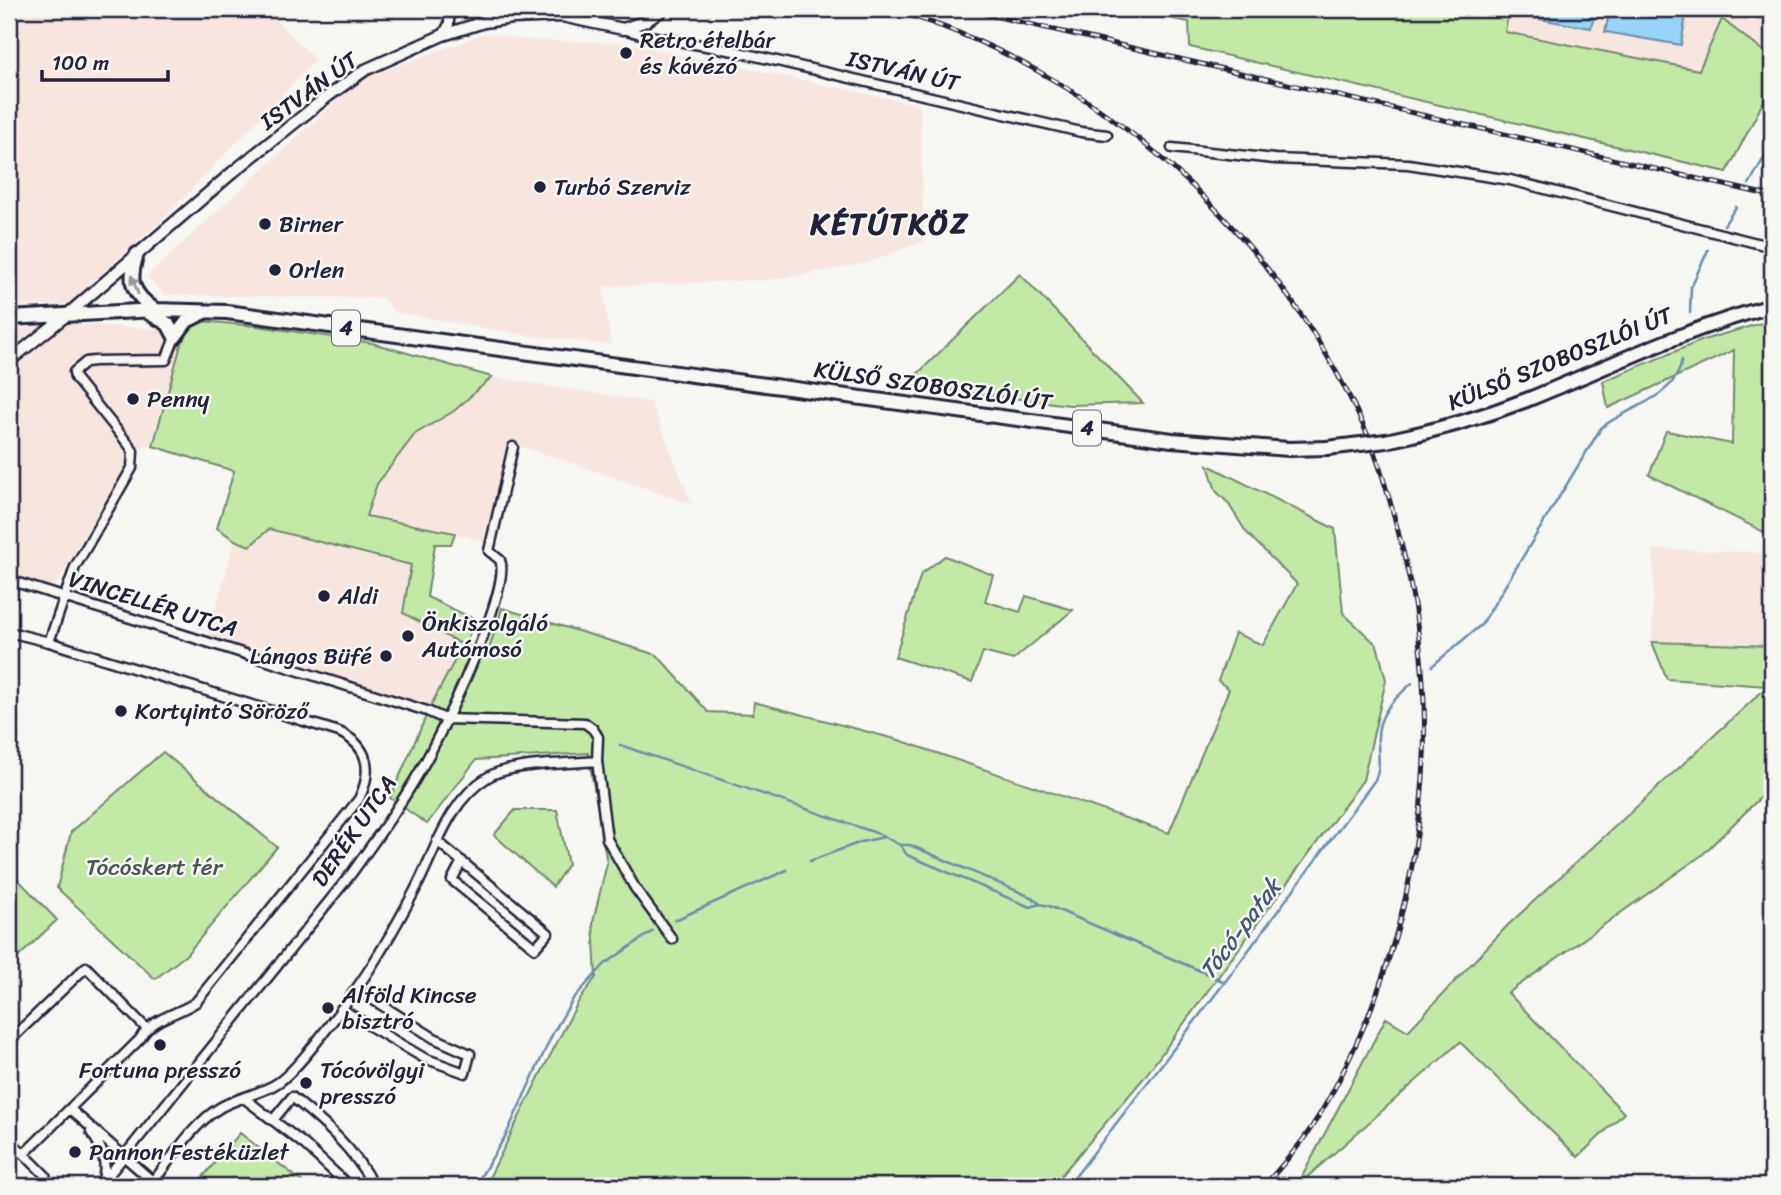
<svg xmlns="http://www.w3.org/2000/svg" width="1781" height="1195" font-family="Sriracha,sans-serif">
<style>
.built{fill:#f7e6e0}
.green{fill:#c2eaa6;stroke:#728670;stroke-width:2}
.water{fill:#97d4f7;stroke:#688dac;stroke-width:2}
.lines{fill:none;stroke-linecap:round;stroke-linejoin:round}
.stream{stroke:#688dac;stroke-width:2.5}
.minor-casing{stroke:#22223b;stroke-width:13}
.tertiary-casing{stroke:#22223b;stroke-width:15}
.primary-casing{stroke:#22223b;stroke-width:18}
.minor{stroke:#f6f6f2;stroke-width:8}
.tertiary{stroke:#f6f6f2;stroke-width:10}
.primary{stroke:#f6f6f2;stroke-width:12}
.rail-casing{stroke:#22223b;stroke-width:5}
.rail{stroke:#f6f6f2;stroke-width:2.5;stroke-dasharray:8;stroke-linecap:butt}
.primary-bridge-casing{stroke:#22223b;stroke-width:18;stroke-linecap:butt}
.primary-bridge{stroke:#f6f6f2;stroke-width:12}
.oneway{fill:#9797a0}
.poi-dot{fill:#22223b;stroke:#f6f6f2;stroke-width:2.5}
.labels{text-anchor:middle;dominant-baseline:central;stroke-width:5;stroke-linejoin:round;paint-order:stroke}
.shield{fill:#f6f6f2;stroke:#626272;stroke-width:2}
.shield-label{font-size:21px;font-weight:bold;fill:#22223b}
.poi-label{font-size:23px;fill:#22223b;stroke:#f6f6f2;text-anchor:start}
.street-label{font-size:23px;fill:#22223b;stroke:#f6f6f2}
.park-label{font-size:23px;fill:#4a5456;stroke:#f6f6f2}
.water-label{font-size:24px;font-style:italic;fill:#455773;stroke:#f6f6f2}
.district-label{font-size:30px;font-weight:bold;letter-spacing:2px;fill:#22223b;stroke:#f6f6f2}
</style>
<rect width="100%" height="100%" fill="#f6f6f2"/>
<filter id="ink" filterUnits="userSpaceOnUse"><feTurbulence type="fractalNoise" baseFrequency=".0143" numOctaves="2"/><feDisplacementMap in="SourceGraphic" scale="14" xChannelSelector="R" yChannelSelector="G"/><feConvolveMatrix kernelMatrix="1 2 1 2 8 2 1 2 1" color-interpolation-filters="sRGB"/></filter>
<g filter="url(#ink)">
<path class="built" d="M9 9H265L316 60 166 216 68 304 9 307Z
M568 9H637L620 23Z
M1509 9H1772V58L1723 19 1700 70 1505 32Z
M486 33 526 40 628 43 920 105 924 241 867 263 779 279 603 287 611 345 524 335 394 312 383 298 164 295 147 276 359 80Z
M69 324 185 330 153 446 146 444 129 460 54 588 9 573V328Z
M492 377 651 402 692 504 518 445 509 449 488 543 455 533 366 516 377 484 415 434 454 411Z
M269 529 411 565 404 613 463 645 431 705 207 639 235 540 250 546Z
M1654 549 1772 553V646L1652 642Z"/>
<path class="green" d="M1145 9H1509L1505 32 1699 70 1722 19 1772 58V85L1727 172 1190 47 1189 22 1141 13Z
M1020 274 1143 403 1070 405 906 385Z
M1772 320V536L1649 475 1666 431 1732 444 1734 350 1608 408 1603 381 1703 340Z
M200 321 257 326 372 343 492 377 454 411 415 434 377 484 366 516 455 533 451 544H435L427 597 476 620 464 645 488 652 502 608 657 655 708 712 753 714 754 702 899 740 1169 833 1229 689 1218 681 1235 633 1263 645 1297 584 1246 532 1228 503 1216 491 1208 465 1335 529 1343 613 1377 645 1386 680 1363 780 1143 1079 1052 1186H485L539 1077 577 1004 596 977 593 922 607 863 588 753 476 760 427 824 390 798 431 705 463 645 403 613 411 565 269 529 250 546 235 540 217 528 234 471 153 446 185 330Z
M945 556 993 575 985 601 1020 612 1026 596 1073 610 1013 660 983 652 972 682 895 657 921 574Z
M1652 642 1772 646V786L1702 855 1508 993 1624 1113 1578 1157 1460 1042 1297 1186 1386 1018 1408 1031 1508 925 1768 686 1667 679Z
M163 752 277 847 186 955 155 979 57 888 71 832Z
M515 810H557L568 864 553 887 494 835Z
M9 870 57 920 9 966Z
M240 1133 305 1184 307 1186H210L201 1179Z"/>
<path class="water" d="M1518 9H1596L1591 28 1516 15Z
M1610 9H1674L1686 15 1681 45 1605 32Z"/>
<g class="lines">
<path class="stream" d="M1749 184 1772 144
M1724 225 1736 207
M1690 313 1691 287 1708 250
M1432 666 1482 624 1601 428C1628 406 1676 399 1682 360
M620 745 879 834 900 845H910L1033 898 1040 904 1049 906 1210 975
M900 845 907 855 1030 907 1040 904
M810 861 861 842 884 837
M675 920 787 870
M1213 977 1225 982
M475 1186 506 1135 553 1033 573 999 605 964 653 931
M1068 1186 1225 982 1375 780C1381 767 1378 757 1378 743 1376 715 1393 700 1412 683"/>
<defs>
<path id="minor" d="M543 9 559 15
M623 29 644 35 734 51 1081 132 1107 135
M443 35 449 24V9
M1172 148 1275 159 1408 164 1510 180 1772 247
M9 580 427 711 445 719 585 723 593 729 598 737 597 761 607 839 635 888 672 939
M9 632 49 642 339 732C369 746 373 770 359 799L196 1002C177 1015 152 1017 140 1039L24 1154 45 1175 48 1186
M49 642 75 567 132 468 133 451 129 445 75 378 74 372 86 362 94 361 166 360 175 337
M437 841 548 933 535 948 452 880 462 861
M341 1009 424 1058 465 1073 470 1054 434 1038 356 989
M9 1041 86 967 146 1028
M244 1098 305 1145 349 1186
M70 1109 158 1186
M273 1120 292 1097C324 1123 355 1149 373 1186
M91 1132C101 1146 108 1161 103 1179
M9 1140 24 1154
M100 1186 351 874C379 835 408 795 430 753 446 722 512 587 500 560L489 551 513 447
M150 1186C169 1162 194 1122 221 1107 239 1097 262 1094 279 1082 302 1065 336 1016 354 992 375 963 397 924 414 892 435 853 447 802 488 777 510 763 570 764 597 761"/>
<path id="tertiary" d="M9 361 68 314 233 172 328 96 365 70 443 35 484 22 512 18 562 16 623 29 646 21 664 9"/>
<path id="primary" d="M137 254C128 281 131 293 155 310
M149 313 168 324 175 337
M9 318 155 310 227 312 1172 440 1289 449 1327 448
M175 337 187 321 203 313
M1386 441C1435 431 1483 417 1529 399 1610 366 1687 328 1772 306"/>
</defs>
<use href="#minor" class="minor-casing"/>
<use href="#tertiary" class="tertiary-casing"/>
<use href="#primary" class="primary-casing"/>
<use href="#minor" class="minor"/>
<use href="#tertiary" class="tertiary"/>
<use href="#primary" class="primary"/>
<defs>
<path id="rail" d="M889 9C1098 68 1275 231 1364 427 1379 460 1389 496 1398 531 1442 695 1431 861 1367 1019 1349 1061 1329 1104 1302 1141 1290 1157 1277 1171 1264 1186
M964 9 1772 196"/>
</defs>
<use href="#rail" class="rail-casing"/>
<use href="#rail" class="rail"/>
<defs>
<path id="primary-bridge" d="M1327 448 1386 441"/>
</defs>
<use href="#primary-bridge" class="primary-bridge-casing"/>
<use href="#primary-bridge" class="primary-bridge"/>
</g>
<defs><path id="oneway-solid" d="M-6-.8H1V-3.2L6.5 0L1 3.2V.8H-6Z" transform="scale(1.75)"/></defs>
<use class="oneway" href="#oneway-solid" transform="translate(135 285) rotate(-109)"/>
</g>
<g class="poi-dot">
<circle cx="626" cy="53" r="7"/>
<circle cx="540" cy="187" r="7"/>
<circle cx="265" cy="224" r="7"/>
<circle cx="275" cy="270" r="7"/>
<circle cx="133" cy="399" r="7"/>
<circle cx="324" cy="596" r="7"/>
<circle cx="408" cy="636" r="7"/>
<circle cx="386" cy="656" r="7"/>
<circle cx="121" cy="711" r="7"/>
<circle cx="328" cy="1008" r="7"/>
<circle cx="160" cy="1045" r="7"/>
<circle cx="306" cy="1083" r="7"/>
<circle cx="75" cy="1152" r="7"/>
</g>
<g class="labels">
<g class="shield">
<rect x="332" y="310.5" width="28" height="35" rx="5"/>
<rect x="1073" y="410.5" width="28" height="35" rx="5"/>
</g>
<g class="shield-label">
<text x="346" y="328">4</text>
<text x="1087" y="428">4</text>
</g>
<g class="poi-label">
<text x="640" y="40">Retro ételbár<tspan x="640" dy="26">és kávézó</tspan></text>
<text x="554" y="187">Turbó Szerviz</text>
<text x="279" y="224">Birner</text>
<text x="289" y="270">Orlen</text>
<text x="147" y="399">Penny</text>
<text x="338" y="596">Aldi</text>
<text x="422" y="623">Önkiszolgáló<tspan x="422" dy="26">Autómosó</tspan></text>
<text x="372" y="656" text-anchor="end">Lángos Büfé</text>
<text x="135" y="711">Kortyintó Söröző</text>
<text x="342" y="995">Alföld Kincse<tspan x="342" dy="26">bisztró</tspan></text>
<text x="160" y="1070" text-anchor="middle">Fortuna presszó</text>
<text x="320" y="1070">Tócóvölgyi<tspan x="320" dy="26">presszó</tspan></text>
<text x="89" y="1152">Pannon Festéküzlet</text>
</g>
<g class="street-label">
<text transform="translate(903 71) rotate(13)">ISTVÁN ÚT</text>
<text transform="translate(309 91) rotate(-36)">ISTVÁN ÚT</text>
<text transform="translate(1560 359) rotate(-22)">KÜLSŐ SZOBOSZLÓI ÚT</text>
<text transform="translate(933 386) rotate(8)">KÜLSŐ SZOBOSZLÓI ÚT</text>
<text transform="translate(153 604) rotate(17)">VINCELLÉR UTCA</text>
<text transform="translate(354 831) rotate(-55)">DERÉK UTCA</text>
</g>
<g class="park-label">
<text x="154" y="867">Tócóskert tér</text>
</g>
<g class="water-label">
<text transform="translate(1240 929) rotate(-53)">Tócó-patak</text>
</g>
<g class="district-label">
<text x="890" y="224">KÉTÚTKÖZ</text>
</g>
</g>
<rect width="1781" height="1195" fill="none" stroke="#f6f6f2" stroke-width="35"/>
<rect x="18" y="18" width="1746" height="1160" fill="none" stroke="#22223b" stroke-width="2.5" filter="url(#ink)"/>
<path d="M42 70v10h126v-10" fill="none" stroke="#22223b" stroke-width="3.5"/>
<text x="52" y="70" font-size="21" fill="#22223b" stroke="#f6f6f2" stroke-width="5" paint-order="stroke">100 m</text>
</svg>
